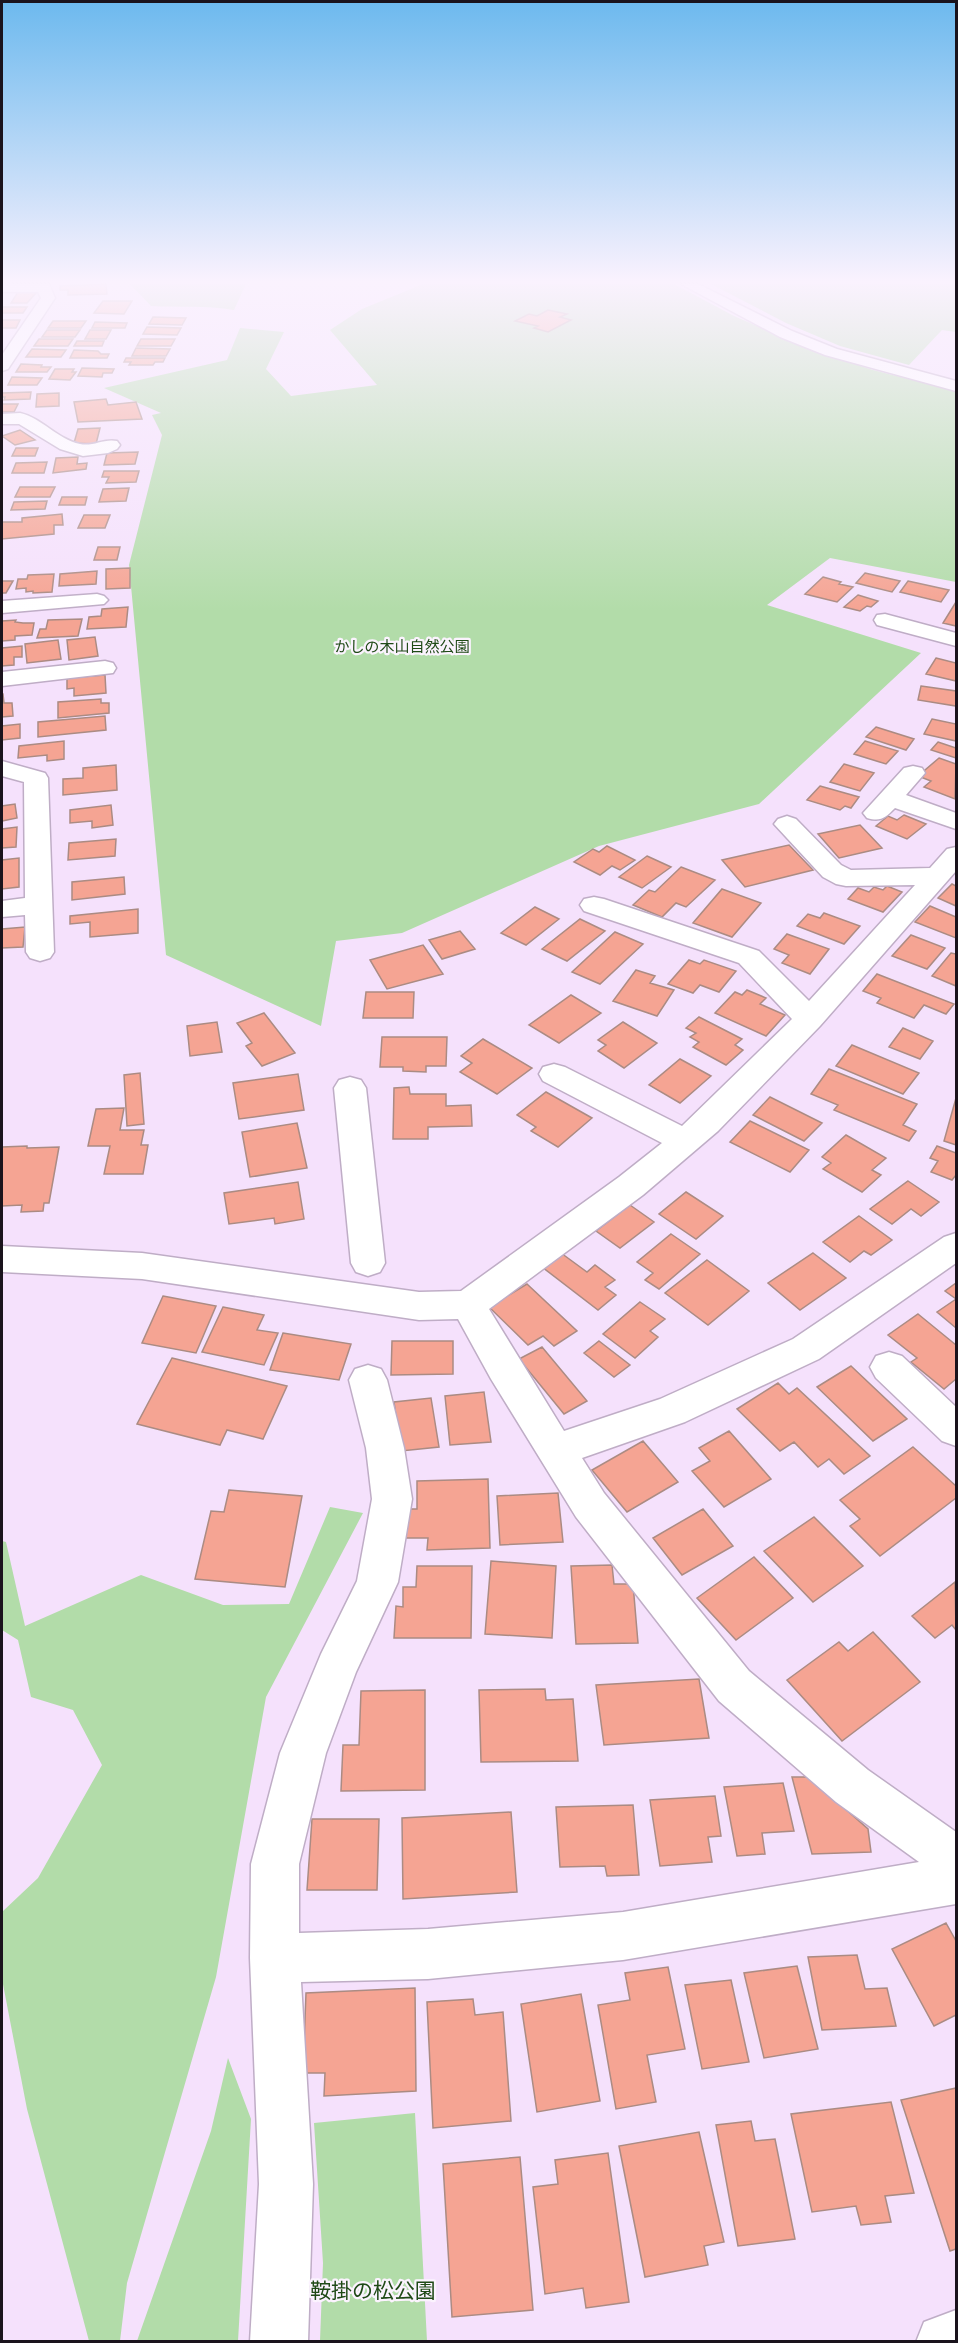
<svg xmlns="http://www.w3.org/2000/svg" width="958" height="2343" font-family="'DejaVu Sans','Noto Sans JP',sans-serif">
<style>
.green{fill:#b2dca9}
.building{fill:#f5a493;stroke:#ab8b83;stroke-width:1.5}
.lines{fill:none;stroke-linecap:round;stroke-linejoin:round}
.minor-casing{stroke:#bfadc6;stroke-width:3}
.tertiary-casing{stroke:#bfadc6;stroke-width:3}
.minor{fill:#fff;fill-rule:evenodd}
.tertiary{fill:#fff;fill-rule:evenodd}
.labels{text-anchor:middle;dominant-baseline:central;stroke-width:4.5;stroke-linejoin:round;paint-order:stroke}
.far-park-label{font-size:15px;fill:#1f4a16;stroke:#fbf3fe}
.near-park-label{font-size:21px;fill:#1f4a16;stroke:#fbf3fe}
</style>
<rect width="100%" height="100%" fill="#f5e1fc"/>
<path class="green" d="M130 284H246L234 310C206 305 179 308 151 306Z
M423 284H674L734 316 815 351 873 370 956 391V582L830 558 767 605 921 653 759 804 599 846 402 933 336 941 321 1026 166 955 129 565 162 435 152 415 161 413 104 388 227 360 240 328 284 332 266 369 291 396 377 385 330 330 362 309Z
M711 284H956V332L942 330 909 365 840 346 786 323Z
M330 1507 363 1513 266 1697 216 1977 127 2283 120 2341H89L27 2109 2 1979V1912L38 1878 102 1765 73 1710 31 1697 18 1640 2 1630V1541L6 1542 25 1626 141 1575 223 1605 289 1604Z
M228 2058 251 2119 238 2341H137L211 2131Z
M415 2113 427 2341H320L323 2263 314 2123Z"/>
<path class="building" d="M106 284 107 294 68 295V290H60V286Z
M18 292H37L27 303H11Z
M103 301H132L124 314 94 313Z
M2 307H27L23 313H2Z
M548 310 567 314 560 317 571 320 548 332 534 328 538 326 515 321 529 314 537 316Z
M153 317 186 318 182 325 149 324Z
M2 320H20L16 328H2Z
M53 321H86L81 328H48Z
M95 322 127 323 125 328H92Z
M147 327 181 328 177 335 143 334Z
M47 330H80L75 337H42Z
M90 330H111L106 339H85Z
M39 339H73L68 346H34Z
M141 339H175L171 346H137Z
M77 341H104L102 346H74Z
M136 348 170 349 166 356H132Z
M32 349 66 350 61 357H26Z
M74 350 98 351 101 354H109L107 358H70Z
M126 358H165L163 362H155L153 365H129L131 362H124Z
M21 364 42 365 41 367H51L47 372H16Z
M82 368 114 369 112 373H103L102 377 78 376Z
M55 369H74L72 372H76L70 380 49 379Z
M12 377 42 378 37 385H8Z
M31 392 30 399 4 400 5 397H2V393Z
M59 393V406L36 407 37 394Z
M106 399 108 405 136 402 142 419 78 422 74 402Z
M2 404H18L14 412H2Z
M100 428 96 444 74 443 78 429Z
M20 430 35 440 15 445 2 436Z
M16 448H38L35 456H12Z
M138 452 135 464 104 465 107 453Z
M78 457 77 464 87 463 86 469 53 473 56 458Z
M47 462 44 473H12L16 463Z
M104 471H139L136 482 106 483 109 477H102Z
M20 487H55L50 497H15Z
M129 488 126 501 99 502 103 489Z
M62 497H87L85 505H59Z
M47 501 45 509 11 510 14 502Z
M62 514 63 525H54V534L2 539V522H22V518Z
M84 515H110L105 528H78Z
M98 547H120L117 560H94Z
M130 568V588L106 589V569Z
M97 571 96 584 59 586 60 574Z
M865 573 900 581 892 592 856 583Z
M54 574 52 592 33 593V591L26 592V588L16 589 18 579H27L28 575Z
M2 577V581H13L6 593H2Z
M823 577 841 582 839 584 853 587 837 602 805 594Z
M908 581 949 590 941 602 900 592Z
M858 595 878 601 871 607 867 606 860 611 844 607Z
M956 602V626L943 623Z
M128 607 126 627 87 629 89 617 101 616 102 609Z
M82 619 78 636 37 638 40 629H46L48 620Z
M16 620 15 622 23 623H34L32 635 15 636V640L2 641V621Z
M95 637 98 656 69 660 67 640Z
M58 640 61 659 27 663 25 644Z
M22 646V657H14V665L2 666V648Z
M936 658 956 663V681L926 674Z
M105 675 106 693 74 696V688L67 689V678Z
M921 686 956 691V706L918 700Z
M2 694H3L4 703H12L13 716 2 717Z
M101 699V703H109V713L58 718V702Z
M105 716 106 730 38 737V722Z
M932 719 956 724V741L924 734Z
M20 724V738L2 740V726Z
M876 727 914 739 906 750 866 737Z
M64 741V759L47 761V755L18 758 19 746Z
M865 741 898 751 886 764 854 754Z
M938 742 956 748V758L931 750Z
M939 758 956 764 955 799 924 787 931 781 918 776Z
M844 764 874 773 860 791 830 782Z
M116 765 117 790 63 795V779L83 778V768Z
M820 786 859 797 851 808 845 806 840 810 807 800Z
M15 804 17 818 2 821V806Z
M111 805 113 825 92 828V821L70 823V810Z
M904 815 926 824 907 839 876 826 888 816 897 820Z
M860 825 882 848 839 858 818 834Z
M17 827 16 847 2 848V829Z
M116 839 115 856 68 860 69 843Z
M789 845 813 870 745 887 722 860Z
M607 846 635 860 620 870 612 866 600 875 574 862 593 849 599 852Z
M647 856 671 867 642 888 619 877Z
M19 858V887L2 889V860Z
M681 867 715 880 686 907 676 903 662 917 633 905 649 890 655 892Z
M124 877 125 894 72 900V882Z
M952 884 956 886V906L938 898Z
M887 886 902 892 883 912 848 899 858 888 869 892 874 887 883 890Z
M722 889 761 903 732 937 693 923Z
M930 906 956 917V938L915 922Z
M535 907 559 919 526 945 501 933Z
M138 909V933L90 937V922L70 924V916Z
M824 913 860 926 844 944 797 926 808 914 820 918Z
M580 919 605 931 567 961 542 949Z
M25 927 23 947 2 948V929Z
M460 931 475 949 442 959 429 940Z
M615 932 643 944 600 984 572 972Z
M787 934 829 949 810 974 782 963 789 955 774 949Z
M911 935 945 948 927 969 892 956Z
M423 945 443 974 387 989 370 960Z
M951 953 956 954V986L932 976Z
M689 960 700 964 704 960 736 971 719 992 700 985 693 993 668 984Z
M636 970 655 976 650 983 674 990 657 1016 613 1001Z
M877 974 954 1004 946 1014 924 1005 914 1018 877 1003 881 998 863 991Z
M747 990 766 998 760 1004 785 1015 766 1036 715 1013 735 992 742 995Z
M366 992H414L413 1018H363Z
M571 995 601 1013 559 1043 529 1025Z
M264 1013 295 1053 262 1066 246 1046 252 1043 237 1023Z
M699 1017 742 1039 735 1045 743 1050 726 1065 693 1047 699 1042 690 1037 696 1033 686 1028Z
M217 1022 222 1052 190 1056 187 1026Z
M623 1022 657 1043 624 1068 598 1051 606 1045 598 1040Z
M903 1028 933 1041 920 1059 889 1047Z
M382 1037H447L446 1066H426V1072L403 1071V1067H380Z
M483 1039 532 1068 497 1094 460 1072 472 1063 461 1056Z
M852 1045 919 1073 903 1094 836 1066Z
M680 1059 711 1076 680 1103 649 1085Z
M829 1069 917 1104 903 1125 916 1131 909 1141 834 1110 838 1105 811 1094Z
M140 1073 144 1124 127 1126 124 1075Z
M298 1074 304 1110 239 1119 233 1083Z
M409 1087 410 1094H446V1106L471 1105 472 1126 428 1127V1139H393L394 1088Z
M546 1092 592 1118 558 1147 531 1131 536 1127 517 1115Z
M770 1097 822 1123 804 1141 753 1115Z
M956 1098V1145L944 1141Z
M124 1108 120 1130H144L141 1145H148L143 1174H104L110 1146H88L96 1109Z
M750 1121 809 1150 790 1172 730 1142Z
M297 1123 307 1168 250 1177 242 1132Z
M846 1135 886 1158 872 1170 881 1175 862 1192 823 1169 831 1163 822 1157Z
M27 1146V1148L59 1147 49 1203H44L43 1211 21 1212 22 1205 2 1206V1147Z
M937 1146 956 1153V1175L952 1180 931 1172 938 1161 930 1158Z
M908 1181 939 1202 921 1216 911 1209 892 1224 870 1209Z
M298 1182 304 1219 275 1224 274 1218 229 1224 224 1193Z
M686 1192 723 1216 696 1239 659 1214Z
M630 1205 654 1222 620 1248 596 1231Z
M859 1216 892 1240 871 1255 864 1251 850 1262 823 1242Z
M671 1234 700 1254 659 1289 645 1280 653 1273 637 1262Z
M561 1253 587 1272 595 1265 615 1280 605 1287 616 1295 598 1310 542 1267Z
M813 1253 846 1278 800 1310 768 1283Z
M707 1260 749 1291 708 1325 665 1293Z
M956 1283V1328L937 1312 956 1299 945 1291Z
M527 1284 577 1331 554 1346 543 1336 528 1345 489 1307Z
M163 1296 216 1306 196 1353 142 1343Z
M640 1302 665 1319 650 1331 658 1337 635 1358 603 1334Z
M223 1307 264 1315 257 1330 278 1333 264 1365 202 1352Z
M918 1314 956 1345V1379L944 1389 911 1362 917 1358 888 1335Z
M283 1333 351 1344 339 1380 270 1370Z
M392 1341H453V1374L391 1375Z
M599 1341 630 1365 614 1377 584 1353Z
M542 1347 587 1401 564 1414 519 1359Z
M172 1358 287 1386 263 1439 227 1430 220 1445 137 1424Z
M851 1366 907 1419 873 1441 817 1387Z
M778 1383 789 1394 797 1388 870 1456 844 1474 829 1459 818 1467 794 1442 780 1451 737 1409Z
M484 1392 491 1442 450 1445 445 1396Z
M431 1398 439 1447 401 1451 394 1402Z
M729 1431 771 1479 724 1507 692 1471 710 1461 699 1448Z
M643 1441 678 1482 627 1512 592 1470Z
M913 1447 956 1486V1498L880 1556 850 1526 860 1519 840 1500Z
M488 1479 490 1548 427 1550 428 1538H406V1509H417V1481Z
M229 1490 302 1496 285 1587 195 1579 211 1511 224 1512Z
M558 1493 563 1542 500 1545 497 1496Z
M703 1509 733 1546 682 1575 653 1538Z
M814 1517 863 1566 813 1602 764 1551Z
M754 1557 793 1598 736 1640 697 1598Z
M491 1561 556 1566 552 1638 485 1634Z
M612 1565 614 1584H633L638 1643 576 1644 571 1566Z
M417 1566H472L471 1638H394L396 1606 403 1607V1587H416Z
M955 1582 956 1630 952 1625 935 1638 912 1616Z
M873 1632 920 1682 842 1741 787 1680 839 1642 848 1651Z
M699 1679 709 1738 604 1745 596 1685Z
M545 1689 546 1700 573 1699 578 1761 481 1762 479 1690Z
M425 1690V1790L341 1791 343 1745H359L361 1691Z
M792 1777H809L868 1829 871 1852 812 1854Z
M783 1783 794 1831 762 1833 765 1854 737 1856 724 1787Z
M715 1796 721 1836 708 1837 712 1862 660 1866 650 1800Z
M633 1805 639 1875 607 1876 605 1866 560 1867 556 1807Z
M511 1812 517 1892 403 1899 402 1818Z
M312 1819H379L377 1890H307Z
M946 1923 956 1941V2015L934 2026 892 1949Z
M857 1955 865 1989 887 1988 896 2026 822 2030 808 1957Z
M797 1966 818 2049 764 2058 744 1973Z
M668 1967 685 2049 647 2055 656 2102 616 2109 598 2005 630 2000 625 1973Z
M731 1980 749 2062 702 2069 685 1985Z
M415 1988 416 2091 324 2096 325 2073H303L306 1993Z
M581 1994 600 2101 537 2112 521 2004Z
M473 1999 475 2015 503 2012 511 2121 433 2128 427 2002Z
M956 2088V2249L950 2251 901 2100Z
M891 2102 914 2193 885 2196 891 2222 861 2225 856 2206 812 2212 791 2114Z
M751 2121 755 2141 775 2139 795 2239 738 2246 716 2125Z
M699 2132 724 2242 704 2246 708 2265 645 2277 619 2146Z
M608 2153 629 2302 586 2308 583 2288 545 2294 533 2187 558 2184 555 2160Z
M520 2157 533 2310 452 2317 443 2164Z"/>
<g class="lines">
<defs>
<path id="minor" d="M2 284H49L55 298 8 369 2 371V355L41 298 38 292H2Z
M20 413C42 418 57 439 80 444 93 447 104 438 117 441L120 445 117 449 108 453 83 456 60 449 19 424H2V414Z
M97 594 104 596 108 600 104 604 2 613V601Z
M885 614 956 633V646L877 625 874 620 877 615Z
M105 661 113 663 116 668 113 673 2 686V672Z
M2 761 45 773 48 778 54 952 50 958 40 961 30 958 26 952 25 915 2 917V901L25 898 24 782 2 776Z
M913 766 922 768 925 773 906 795 956 813V829L895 808C885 818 881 822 867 818L863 813 904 768Z
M787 816 796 819 841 865 851 870 930 868 947 849 956 847V871L820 1026 718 1131 643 1195 489 1309 564 1431 660 1399 793 1339 944 1237 956 1233V1263L819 1359 685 1422 582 1458 604 1493 749 1671 868 1770 956 1832V1904L623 1960 428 1979 301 1982 313 2184 308 2342H250L259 2184 250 1958 251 1864 280 1753 321 1654 357 1581 372 1499 366 1448 349 1380 355 1369 368 1365 381 1369 387 1380 404 1448 412 1499 398 1582 356 1672 326 1753 299 1864V1933L428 1929 623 1912 919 1862 836 1802 719 1701 576 1517 491 1379 458 1319 419 1320 142 1279 2 1272V1246L142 1253 419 1292 461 1291 619 1177 662 1143 543 1081 539 1074 543 1067 554 1064 565 1067 682 1126 792 1019 739 963 584 911 580 905 584 899 594 897 604 899 759 951 809 1001 915 885 846 886 836 884 823 877 774 824 778 819Z
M350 1077 361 1080 366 1088 385 1263 380 1272 368 1276 356 1272 351 1263 334 1088 339 1080Z
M889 1352 902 1356 956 1407V1446L942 1441 876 1378 870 1367 876 1356Z
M956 2310V2342H916L924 2322Z"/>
<path id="tertiary" d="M681 284H698L792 331 837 349 956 381V391L825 355 780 337Z"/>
</defs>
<use href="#minor" class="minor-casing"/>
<use href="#tertiary" class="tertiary-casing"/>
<use href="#minor" class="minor"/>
<use href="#tertiary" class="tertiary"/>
</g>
<linearGradient id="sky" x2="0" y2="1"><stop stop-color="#6cb9ee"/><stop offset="0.46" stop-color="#faf2fe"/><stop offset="1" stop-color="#faf2fe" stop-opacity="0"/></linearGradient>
<rect width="958" height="612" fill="url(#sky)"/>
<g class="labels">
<g class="far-park-label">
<text x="402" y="647">かしの木山自然公園</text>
</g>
<g class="near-park-label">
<text x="373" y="2291">鞍掛の松公園</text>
</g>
</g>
<rect width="958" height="2343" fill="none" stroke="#1a131c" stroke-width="6"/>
</svg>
